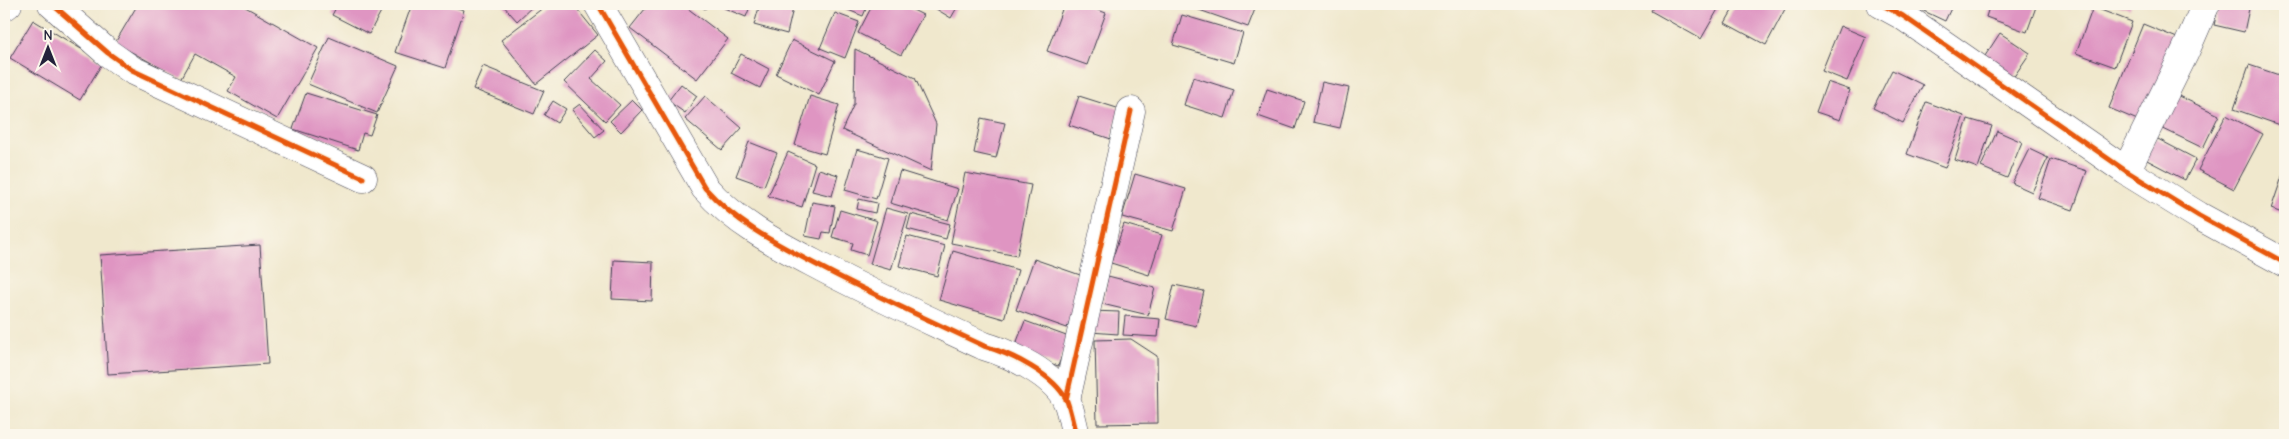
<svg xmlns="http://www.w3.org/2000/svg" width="2289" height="439" font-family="'Comic Neue',sans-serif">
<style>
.building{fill:#df95c2}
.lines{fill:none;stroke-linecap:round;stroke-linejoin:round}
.minor-casing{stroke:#414051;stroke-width:29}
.tertiary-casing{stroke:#414051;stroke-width:29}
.minor{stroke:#fff;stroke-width:28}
.tertiary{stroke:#fff;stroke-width:28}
.cycleway-casing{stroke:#fbf7ec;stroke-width:8}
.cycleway{stroke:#e8590c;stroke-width:5}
</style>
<rect width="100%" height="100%" fill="#fbf7ec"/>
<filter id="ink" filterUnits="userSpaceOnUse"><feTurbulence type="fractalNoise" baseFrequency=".02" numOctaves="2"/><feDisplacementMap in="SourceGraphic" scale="10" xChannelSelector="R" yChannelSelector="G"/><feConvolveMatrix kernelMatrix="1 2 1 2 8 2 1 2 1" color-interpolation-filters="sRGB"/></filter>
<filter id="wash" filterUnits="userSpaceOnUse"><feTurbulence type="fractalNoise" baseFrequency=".0096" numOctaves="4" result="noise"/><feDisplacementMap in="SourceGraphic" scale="20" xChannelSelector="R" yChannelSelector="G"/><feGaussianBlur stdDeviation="1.12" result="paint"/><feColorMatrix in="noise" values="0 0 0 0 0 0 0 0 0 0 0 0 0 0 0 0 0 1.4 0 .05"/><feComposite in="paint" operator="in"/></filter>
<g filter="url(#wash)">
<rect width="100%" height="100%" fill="#f0e8cd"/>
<g id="blocks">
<path class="building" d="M138 4H240L318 48 277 119 228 91 236 77 195 54 181 79 115 43Z
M338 4H385L369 34 332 15Z
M412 4H445L464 10 445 68 395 52Z
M502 4H535L517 21Z
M548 4H573L598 35 536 84 501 40Z
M649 4H682L728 39 697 79 630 28Z
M698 4H709L705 9Z
M726 4H751L746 17 724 8Z
M760 4H794L787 34 754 25Z
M833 4H868L863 16Z
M873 4H901L923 15 901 55 858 33Z
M928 4H959L951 18Z
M1064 4H1082L1106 13 1087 65 1047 51Z
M1182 4H1257L1248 27Z
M1655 4H1721L1701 39 1651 11Z
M1736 4H1776L1785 9 1766 45 1725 23Z
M1909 4H1953L1945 21Z
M1990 4H2037L2027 32 1986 17Z
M2114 4H2131L2130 9Z
M2219 4H2250L2244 32 2214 25Z
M2093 7 2132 22 2115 67 2076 53Z
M835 13 859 22 845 58 820 48Z
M1182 15 1243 33 1234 63 1173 45Z
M33 20 103 62 80 100 10 58Z
M2143 24 2182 40 2147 124 2109 108Z
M1840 26 1866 37 1847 81 1822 71Z
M2000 33 2030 53 2013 78 1983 59Z
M329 37 398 66 377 113 308 84Z
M792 40 835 61 819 95 776 74Z
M855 49 915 78 936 124 931 171 842 130 854 104Z
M595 50 607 61 591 79 620 105 605 121 564 82Z
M741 54 769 69 760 88 731 73Z
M2249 65 2285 77V127L2234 109Z
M483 66 544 91 534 114 473 89Z
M1892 70 1923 85 1903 123 1873 108Z
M1193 77 1234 90 1225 118 1184 105Z
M1322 82 1349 88 1340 128 1313 122Z
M1827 82 1850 90 1840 120 1816 112Z
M681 84 697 96 685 113 668 101Z
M1267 89 1304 101 1295 129 1258 116Z
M2170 92 2219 115 2203 148 2155 125Z
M306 93 377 115 370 135 363 133 358 150 293 129Z
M705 96 742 128 722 150 685 119Z
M810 96 839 105 825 154 795 145Z
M1079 96 1120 109 1111 139 1069 125Z
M632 100 642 110 621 132 610 121Z
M553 101 566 109 557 123 544 115Z
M1926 102 1964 116 1945 168 1907 154Z
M580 104 604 130 595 137 572 110Z
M2226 115 2263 134 2234 189 2198 170Z
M981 118 1005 123 996 158 974 153Z
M1968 119 1992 126 1978 168 1955 160Z
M1997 131 2022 142 2007 178 1981 167Z
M2156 138 2196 159 2185 180 2145 159Z
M749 142 777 153 764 186 736 176Z
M857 149 888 158 876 199 845 190Z
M2029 149 2048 158 2032 192 2012 183Z
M788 152 815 164 802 207 768 196Z
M2051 159 2087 171 2073 210 2038 198Z
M2285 168V214L2271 209Z
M819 169 838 175 832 196 812 191Z
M900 171 958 189 948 220 890 203Z
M965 173 1031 185 1017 256 951 243Z
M1135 174 1186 189 1173 231 1122 217Z
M859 199 877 203 875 213 857 209Z
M812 202 835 206 830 233 823 232 821 239 805 236Z
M886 208 908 214 891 270 870 264Z
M840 210 877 221 867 255 851 250 853 243 832 237Z
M911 214 950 224 946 239 907 229Z
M1124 224 1162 235 1149 275 1111 263Z
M907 236 945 246 937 276 899 266Z
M260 245 268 364 108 374 100 255Z
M953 251 1018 270 1004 319 939 300Z
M1034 259 1086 277 1067 328 1016 310Z
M614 260 653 262 652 301 612 299Z
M1108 276 1155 288 1148 315 1102 304Z
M1174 285 1204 291 1196 326 1166 319Z
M1091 311 1119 312 1118 334 1090 332Z
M1125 316 1160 319 1158 337 1123 335Z
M1025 321 1069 337 1058 366 1014 349Z
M1131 339 1157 356 1158 423 1097 424 1095 340Z"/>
</g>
</g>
<g filter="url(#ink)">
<use href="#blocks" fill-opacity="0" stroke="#414051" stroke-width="1"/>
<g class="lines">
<defs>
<path id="minor" d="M52 4 108 53 132 70 363 178
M598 4 705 188C735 222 773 242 813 263 869 293 927 319 984 346 1011 354 1054 374 1067 401 1071 412 1073 424 1076 435
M1881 4 1903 16 2126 171 2199 216 2285 263
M2126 171 2185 52 2206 4
M1066 400 1131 111"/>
<path id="tertiary" d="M4 7 8 4"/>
</defs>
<use href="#minor" class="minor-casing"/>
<use href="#tertiary" class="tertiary-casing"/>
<use href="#minor" class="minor"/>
<use href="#tertiary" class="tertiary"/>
<defs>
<path id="cycleway" d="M52 4 108 53 132 70 363 178
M598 4 705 188C735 222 773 242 813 263 869 293 927 319 984 346 1011 354 1054 374 1067 401 1071 412 1073 424 1076 435
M1881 4 1903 16 2126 171 2199 216 2285 263
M1066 400 1131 111"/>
</defs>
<use href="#cycleway" class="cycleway-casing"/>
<use href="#cycleway" class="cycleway"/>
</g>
</g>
<rect width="2289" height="439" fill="none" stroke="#fbf7ec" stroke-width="20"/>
<g transform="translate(48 48)" stroke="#fbf7ec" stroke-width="4" paint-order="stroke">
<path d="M0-4L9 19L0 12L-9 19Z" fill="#22223b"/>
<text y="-8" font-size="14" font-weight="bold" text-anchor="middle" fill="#22223b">N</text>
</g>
</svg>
